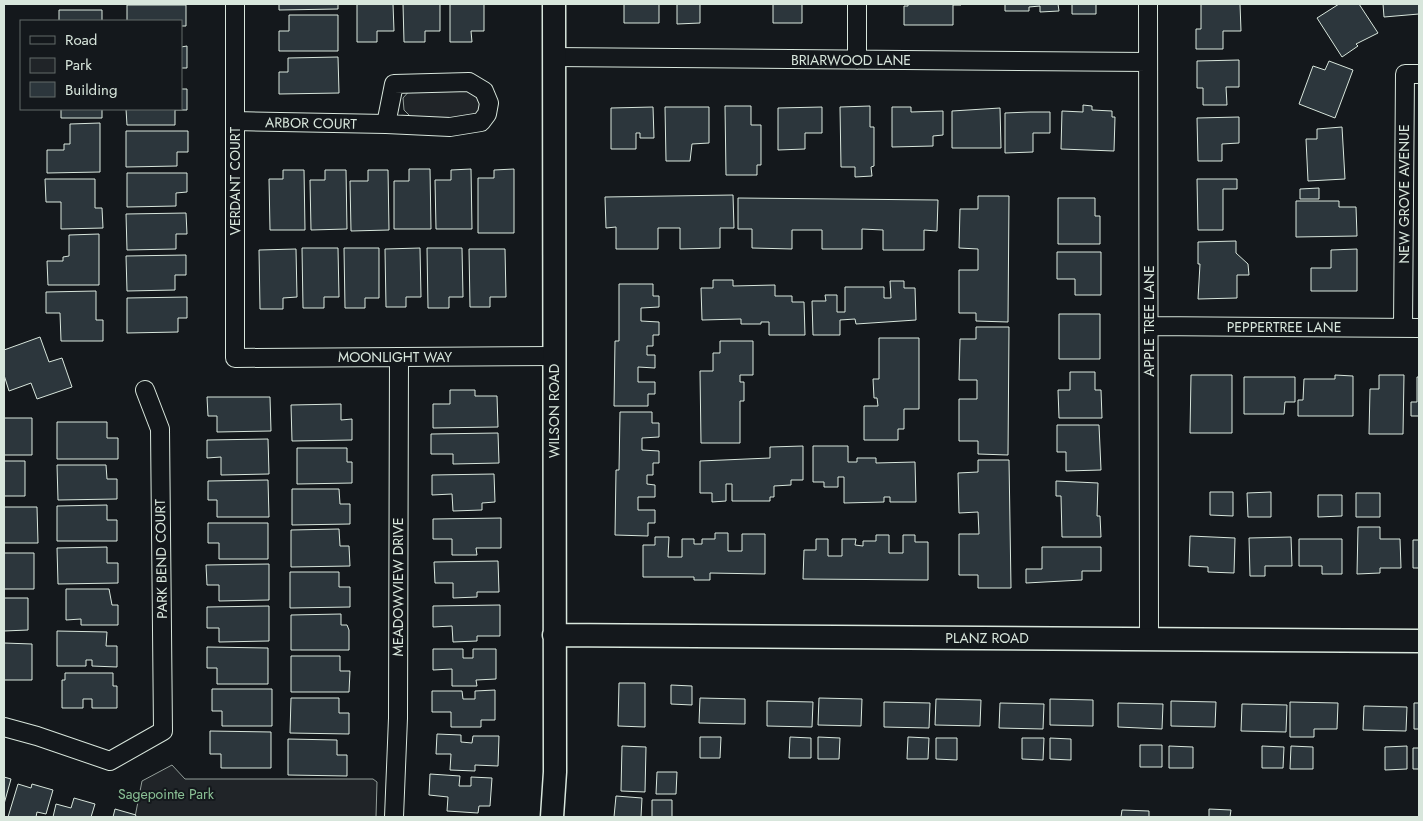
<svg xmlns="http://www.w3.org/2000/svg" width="1423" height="821" font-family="Jost,sans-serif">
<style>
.green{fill:#202428;stroke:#939e99}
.building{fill:#2c363c;stroke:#d8e6dc}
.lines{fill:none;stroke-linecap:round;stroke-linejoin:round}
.minor-casing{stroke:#d8e6dc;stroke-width:20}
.tertiary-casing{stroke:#d8e6dc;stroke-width:25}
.minor{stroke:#14181c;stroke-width:18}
.tertiary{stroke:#14181c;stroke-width:22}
.labels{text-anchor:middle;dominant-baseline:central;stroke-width:4;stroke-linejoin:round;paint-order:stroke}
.street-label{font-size:14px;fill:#d8e6dc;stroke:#14181c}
.park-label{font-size:14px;fill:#8ac095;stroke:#14181c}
</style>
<rect width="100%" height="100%" fill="#14181c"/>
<path class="green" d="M472 87 487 102 471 119 412 118 404 110 403 98 411 89Z
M172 765 185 779H373L377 782 376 817H135L142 781Z"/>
<path class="building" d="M279 4H338V9L279 10Z
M357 4H393L394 31H377V42H357Z
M403 4H440V31H425V42H404Z
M450 4H484V31H471L472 42H450Z
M624 4H659V23H624Z
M677 4H700V23L677 24Z
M773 4H802V23H773Z
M908 4H961V5H953V25H904V6H908Z
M1005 4H1058L1059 11 1040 12V6L1029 7V11H1005Z
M1072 4H1096V14H1072Z
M1201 4H1240L1241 31H1223V49H1196V29H1201Z
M1339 4H1359L1378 33 1356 44 1358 46 1342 57 1317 18Z
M1383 4H1419V14L1384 17Z
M127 5H186V26H181V21H127Z
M59 10H102V21H59Z
M289 15H338V51H279V31H289Z
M187 46V68H181V47Z
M338 57 339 93 279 94V72H288V58Z
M1239 60V87H1226L1227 105H1203V88H1197V61Z
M1329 61 1353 70 1335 118 1299 104 1313 66 1325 70Z
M181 89H187V110H175V125H127L126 109H181Z
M1083 105 1092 106V110L1112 111V117H1115L1114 151 1061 149 1062 111 1083 112Z
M725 106H751V125H761V165H757V175H726Z
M870 106V127H874V166L871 167 872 176 855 177V167H841L840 107Z
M653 107 654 138H640V133H636V149H611V108Z
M665 107H709V143L692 144 690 161H666Z
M822 107V133H805V149L778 150V108Z
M892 107H911V112L943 111V135L933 136V146L892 147Z
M1000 108 1001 148H952V111Z
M61 109H102V118H61Z
M1030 112H1050V133H1033V152L1005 153V113Z
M1239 117V143L1222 144V161H1198L1197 118Z
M100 123V172L47 173V150H64V144H70V124Z
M1342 127 1345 179 1308 181 1306 139H1317V129Z
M126 131H188V152H177V166L126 167Z
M409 169H430L431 229H394V181H409Z
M471 169 472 229H436L435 180H451V170Z
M514 169V233H478V178H494V170Z
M283 170H304L305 230H270L269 179H283Z
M325 170H346L347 229 311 230 310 180H325Z
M368 170H388L389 230 351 231 350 181H368Z
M127 173H187V192L176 193V206L127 207Z
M45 179H95V208H102L103 228 61 229V202H46Z
M1197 179H1237V189H1223V230H1198Z
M1319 188V199H1300V189Z
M733 195 734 228H720V248L680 249V228H658V249H616V227L606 228 605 197Z
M978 196H1009L1008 322 976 321V313H959V270H978V249L959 248 960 209H978Z
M738 198 938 200 937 231 924 230V250H883V230L862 229V249H822V230H792V249L752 248V229H738Z
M1058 198H1095V216H1100V244H1058Z
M1296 201H1339V207H1356L1357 236 1296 237Z
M186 213 187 234H176V249L127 250 126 214Z
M99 234V285H48L47 261H63V257L69 256V235Z
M1236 241V253L1248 264 1249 275H1237V298L1198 299 1200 264H1198V242Z
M302 248H338L339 297H324V308H303Z
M344 248H379V298H365V308H345Z
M420 248 421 297H406V307H386L385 249Z
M427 248H462L463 297H449V308H428Z
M296 249 297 297 283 298V309H260L259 250Z
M469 249H505L506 297H490V307H470Z
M1357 249V291H1311V268H1331V250Z
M1057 252H1101V295H1075V279H1057Z
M186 255V275H175V290L127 291 126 256Z
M713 280H733V286L775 285V296H792V302H804L805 335H769V322H761V324H741V319L702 320 701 288H713Z
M890 281H904V288H915L916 320 856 324 855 319 840 320V335H813L812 301H826L825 295H837V312H845V287H884V298H891Z
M619 284H653V296H659V307L641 308V321L659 322V335H653V346H647V355H655V368L638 367V382H655V394H648V406H614L615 341H619Z
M96 291V320H103V341H61L60 313H46V292Z
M187 297V318H178V332L127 333V298Z
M1059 314H1100V359H1059Z
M976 327H1009L1008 455 978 454V441H959V399H977V380H959L960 339H976Z
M40 337 49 362 62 358 72 387 37 399 31 383 9 391 4 375V350Z
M879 338H919V409H904V429H898V440H864V406H878L877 398H874L873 379H879Z
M720 341H753V375H740V382H744V401H740V443H701L700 371H713V353H720Z
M1070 372H1095V390H1101L1102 418H1059L1058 390H1070Z
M1191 375H1232V433H1190Z
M1335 375 1353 376V416H1298V400H1303L1304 379H1335Z
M1379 375H1404L1403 434H1369L1370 389H1379Z
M1244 377H1295V402H1285L1284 414H1244Z
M1417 377H1419V416H1411V402H1417Z
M450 390H475V396H497L498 427 433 428V404H450Z
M207 397H270L271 431 217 432V416H208Z
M341 404V420L352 419V440L292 441 291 405Z
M620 412H652V423H659V437L642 438V450L659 451V463H653V475H647V484L655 485V497H638V510H655V523H648V536L615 535 616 470H619Z
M4 418H32V455H4Z
M57 422H107V438H118V459H57Z
M1057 425H1099L1101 470 1066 471V452H1057Z
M498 433 499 463 453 464V454H431V434Z
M268 439 269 474 221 475V457L207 458V440Z
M803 446V480H791V485L774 486V497H770V501H732V484H726V501L712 502V493H700V461L770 458V447Z
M813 446H848V462H857V458H876V463L915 462 916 502H890V497H884V502L844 503V477H838V487H824V482H813Z
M297 448H347V462H352V483L297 484Z
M978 460H1009L1011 588H978V575H959V534H979L978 512 959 513 958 473 978 472Z
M4 461H25V496H4Z
M57 465H106L107 479H117V499L58 500Z
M494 474 495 502 482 503V510L453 511 452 494 432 495V475Z
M268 480 269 517H217V500H208V481Z
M1056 481 1098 483 1097 516H1100L1101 537H1062L1061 496H1056Z
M292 489H339L340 504H350V524L292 525Z
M1210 492H1233V516L1210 515Z
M1271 492V517H1248L1247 493Z
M1356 493H1380V517H1356Z
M1318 495H1342V516L1318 517Z
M107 505V520H117V541H57V506Z
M4 507H37L38 543H4Z
M501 518V548H476L477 555H452V539H433V519Z
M208 523H268V559H219V543H208Z
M1358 527H1380V539H1400L1401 568H1380V573L1357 574Z
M339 529 340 546H349L350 566 291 567V530Z
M715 533H728V551H742V534H765V574L710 573V580H694V577H643V545H655V537H669L668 557H682V539H694V544H702V539H715Z
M876 535H889V553H903V535H915V542H928V580L803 579 804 550H816V539H828V556H842V539H856L855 545 863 546V541H876Z
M1190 536 1235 538 1234 573 1208 572V567L1189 566Z
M1291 537 1292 566H1265V576H1250L1249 538Z
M1299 539H1342V574H1322V566H1299Z
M1413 540H1419V568H1413Z
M107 547V563H118V583L58 584 57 548Z
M1042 547H1101V571H1082V580L1026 583V569H1042Z
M4 553H34V589H4Z
M498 561 499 592H477V597L453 598V583H435L434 562Z
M269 564V600L219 601V585H207L206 565Z
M290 572H339V587H350V607L290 608Z
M66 589H109L112 605H118V625H81V619L66 620Z
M4 598H28V630L4 631Z
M500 605V636H477V641L453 642 452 626 433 627V606Z
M269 606V641L219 642V628H207V607Z
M341 614V625H347L349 630V650H291V615Z
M57 631 107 632 106 646H117V667L92 666V660H86V666H57Z
M4 643 32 644V680H4Z
M207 647 268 648V684H217V668H207Z
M433 649H463V658H473V649H496V679L476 680 477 686H452V669L433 670Z
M291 656H340V671H350L349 692H291Z
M65 673H113V686H117V708H92V699H83V708H62V680H65Z
M619 683H645V727L618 726Z
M671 685 692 686V705L671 704Z
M212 689H272V726H222V711H212Z
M495 690V720H481V727H451V712H432V691H462L463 699H475V691Z
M291 698H339V713H349V734L290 733Z
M700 698 745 699V724L699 723Z
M819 698 862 699 861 726 818 725Z
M936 699 981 700 980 726 935 725Z
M1050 699 1093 700V726L1050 725Z
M767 701 813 702 812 727 767 726Z
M1171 701 1216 702 1215 727 1171 726Z
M884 702 930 703 929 728 884 727Z
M1290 702 1338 703 1337 729H1314V737H1290Z
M1000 703 1044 704 1043 729 999 728Z
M1118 703 1163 704 1162 729 1118 727Z
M1414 703H1419V729H1414Z
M1242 704 1287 705 1286 732 1241 731Z
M1364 706 1407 707 1406 731 1363 730Z
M210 731 271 732V768H221V754H210Z
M437 734 461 735V742L472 743 473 736H499L498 766 475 765V771L450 770 451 754H436Z
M700 737H721L720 758H700Z
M790 737 811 738V758H789Z
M818 737 840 738 839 759H818Z
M908 737 929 738 928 759H907Z
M936 738H957V760L936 759Z
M1022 738H1044L1043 760 1022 759Z
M1050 738 1071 739V760L1050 759Z
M288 739 337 740V755H347V776L288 775Z
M1140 745H1162V767H1140Z
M622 746 646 747 645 792 621 791Z
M1169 746 1193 747V768H1169Z
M1262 746 1284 747 1283 768H1262Z
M1291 746 1313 747V769H1290Z
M1407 746V769L1385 770V747Z
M1413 748H1419V769H1413Z
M657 772H677L676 794H656Z
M430 774 460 776 459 786H471V777L492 778 490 806H479L478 813 447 811 448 797 429 795Z
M4 777 11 779 4 804Z
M18 784 31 788 32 784 53 790 46 814 37 812 36 817H8Z
M616 796 642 798 641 817H614Z
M74 798 95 804 91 817H53L56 804 71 808Z
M652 800H672V817H652Z
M115 809 136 815 135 817H113Z
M1209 809 1231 810 1230 817H1209Z
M1122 810 1149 811V817H1121Z"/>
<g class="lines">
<defs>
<path id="minor" d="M235 4V358L554 356
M857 4V60
M1148 4 1149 639
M554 57 1148 62
M235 121 386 124 394 84 469 82 484 91 489 103 487 114 481 122 450 127 386 124
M1149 326 1419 328
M1403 328 1405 74H1419
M4 727 37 736 110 761 163 731 160 429 145 390
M394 817 398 718 399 357"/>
<path id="tertiary" d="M554 635 1419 641
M552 817 555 772 554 4"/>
</defs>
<use href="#minor" class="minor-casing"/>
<use href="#tertiary" class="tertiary-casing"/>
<use href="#minor" class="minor"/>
<use href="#tertiary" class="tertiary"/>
</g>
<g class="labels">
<g class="street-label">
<text x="851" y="60">BRIARWOOD LANE</text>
<text transform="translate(311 123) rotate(1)">ARBOR COURT</text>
<text transform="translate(235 181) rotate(-90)">VERDANT COURT</text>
<text transform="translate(1404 194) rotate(-90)">NEW GROVE AVENUE</text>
<text transform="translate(1149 321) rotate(-90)">APPLE TREE LANE</text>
<text x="1284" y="327">PEPPERTREE LANE</text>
<text x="395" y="357">MOONLIGHT WAY</text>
<text transform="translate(554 411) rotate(-90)">WILSON ROAD</text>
<text transform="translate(161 559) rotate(-91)">PARK BEND COURT</text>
<text transform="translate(398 587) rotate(-90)">MEADOWVIEW DRIVE</text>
<text x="987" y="638">PLANZ ROAD</text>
</g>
<g class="park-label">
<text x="166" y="794">Sagepointe Park</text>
</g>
</g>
<rect width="1423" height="821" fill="none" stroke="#d8e6dc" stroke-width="10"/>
<rect x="20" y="20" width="162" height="90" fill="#14181c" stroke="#626a69"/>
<rect x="30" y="36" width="25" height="8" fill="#14181c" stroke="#626a69"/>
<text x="65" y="45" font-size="15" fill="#d8e6dc">Road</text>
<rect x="30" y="58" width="25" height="15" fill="#202428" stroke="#626a69"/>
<text x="65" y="70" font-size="15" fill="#d8e6dc">Park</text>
<rect x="30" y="82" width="25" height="15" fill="#2c363c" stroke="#626a69"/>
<text x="65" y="95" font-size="15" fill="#d8e6dc">Building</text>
</svg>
